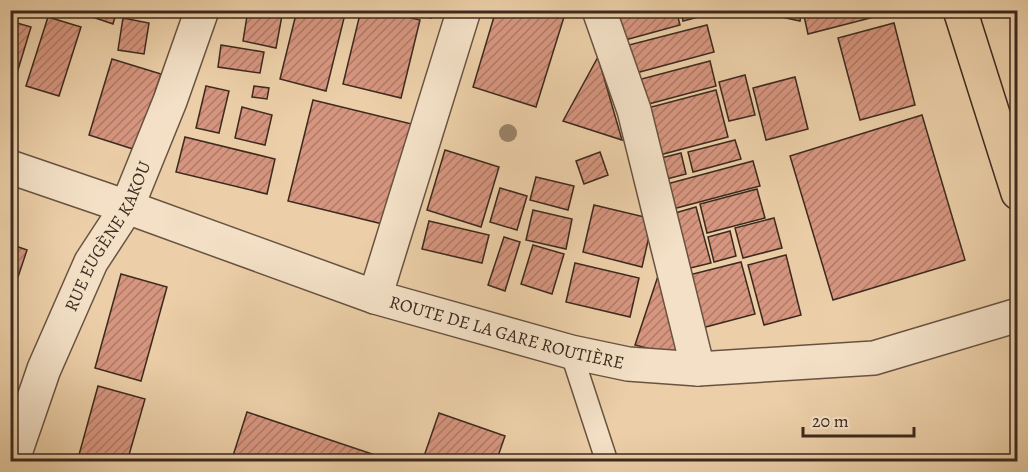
<svg xmlns="http://www.w3.org/2000/svg" width="1028" height="472" font-family="Alegreya,serif">
<style>
.building{fill:url(#building-hatch);stroke:#3c2a1f;stroke-width:1.5}
.lines{fill:none;stroke-linecap:round;stroke-linejoin:round}
.lane-casing{stroke:#685341;stroke-width:24}
.street-casing{stroke:#685341;stroke-width:36}
.primary-casing{stroke:#3c2a1f;stroke-width:36}
.lane{stroke:#f3e0c6;stroke-width:21}
.street{stroke:#f3e0c6;stroke-width:33}
.primary{stroke:#eccfa8;stroke-width:33}
.tree{fill:#998468}
.labels{text-anchor:middle;dominant-baseline:central;stroke-width:4.5;stroke-linejoin:round;paint-order:stroke}
.street-label{font-size:18px;fill:#3c2a1f;stroke:#f3e0c6}
</style>
<defs>
<pattern id="building-hatch" width="6" height="6" patternUnits="userSpaceOnUse" patternTransform="scale(1.5)"><rect width="6" height="6" fill="#d6957f"/><path d="M-1 1l2-2M0 6l6-6M5 7l2-2" fill="none" stroke="#af7a67"/></pattern>
</defs>
<rect width="100%" height="100%" fill="#eccfa8"/>
<filter id="stains"><feTurbulence type="fractalNoise" baseFrequency=".00333" numOctaves="4"/><feColorMatrix values="0 0 0 0 .2 0 0 0 0 .09 0 0 0 0 .02 0 0 0 .5 -.17"/></filter>
<radialGradient id="worn" r=".72"><stop offset=".6" stop-color="#630" stop-opacity="0"/><stop offset="1" stop-color="#630" stop-opacity=".3"/></radialGradient>
<path class="building" d="M72 10H117L113 24Z
M169 10H196L195 17 169 13Z
M248 10H283L276 48 243 41Z
M297 10H346L326 91 280 79Z
M361 10H378L420 20 401 98 343 84Z
M402 10H433L431 18Z
M496 10H543L564 17 536 107 473 87Z
M617 10H676L680 25 625 40Z
M681 10H713L714 13 683 21Z
M760 10H802L800 21 759 12Z
M824 10H881L882 15 808 34 804 16Z
M48 17 81 27 59 96 26 86Z
M123 18 149 23 144 54 118 50Z
M10 21 31 27 14 83 10 82Z
M894 23 915 105 860 120 838 38Z
M707 25 714 52 636 73 629 45Z
M221 45 264 52 260 73 218 67Z
M598 57 622 140 563 121Z
M112 59 161 74 136 150 89 135Z
M710 61 716 86 641 106 634 81Z
M745 75 755 115 729 121 719 82Z
M795 77 808 129 766 140 753 88Z
M206 86 229 91 219 133 196 128Z
M254 86 269 88 267 99 252 97Z
M716 90 728 137 652 157 640 110Z
M313 100 420 126 395 227 288 201Z
M242 107 272 115 265 145 235 138Z
M922 115 965 260 833 300 790 156Z
M185 137 275 159 267 194 176 172Z
M735 140 741 159 693 172 688 152Z
M445 150 499 167 481 227 427 210Z
M600 152 608 175 584 184 576 161Z
M681 153 686 174 659 181 653 160Z
M753 161 760 186 669 210 663 185Z
M536 177 574 186 568 210 530 200Z
M500 188 527 196 517 230 490 222Z
M757 189 765 218 707 233 700 204Z
M594 205 653 219 642 267 583 252Z
M696 207 711 263 682 270 668 215Z
M533 210 572 219 566 249 526 240Z
M774 218 782 248 743 258 735 228Z
M429 221 489 235 482 263 422 249Z
M730 231 736 256 714 262 708 237Z
M504 237 520 242 505 291 488 285Z
M10 244 27 250 10 301Z
M533 245 564 254 552 294 521 284Z
M786 255 801 315 764 325 748 265Z
M741 262 755 314 698 329 685 276Z
M575 263 639 278 630 317 566 302Z
M660 270 685 358 635 345Z
M121 274 167 287 141 381 95 368Z
M98 386 145 399 127 462H77Z
M247 412 378 456 376 462H231Z
M439 413 505 436 496 462H422Z"/>
<g class="lines">
<defs>
<path id="lane" d="M571 352 607 462"/>
<g id="street">
<path d="M599 10 634 110 698 369"/>
<path id="s1" d="M10 167 127 207 375 297 571 352 628 364 698 369 874 358 1018 315"/>
<path d="M375 297 464 10"/>
<path id="s2" d="M12 462 44 369 91 262 127 207 170 101 202 10"/>
</g>
<path id="primary" d="M960 10 1018 193"/>
</defs>
<use href="#lane" class="lane-casing"/>
<use href="#street" class="street-casing"/>
<use href="#primary" class="primary-casing"/>
<use href="#lane" class="lane"/>
<use href="#street" class="street"/>
<use href="#primary" class="primary"/>
</g>
<circle class="tree" cx="508" cy="133" r="9"/>
<g class="labels">
<g class="street-label">
<text stroke="none"><textPath href="#s2" startOffset="246">RUE EUGÈNE KAKOU</textPath></text>
<text stroke="none"><textPath href="#s1" startOffset="524">ROUTE DE LA GARE ROUTIÈRE</textPath></text>
</g>
</g>
<rect width="1028" height="472" fill="none" stroke="#eccfa8" stroke-width="36"/>
<rect x="12" y="12" width="1004" height="448" fill="none" stroke="#3c2a1f" stroke-width="3"/>
<rect x="18" y="18" width="992" height="436" fill="none" stroke="#3c2a1f" stroke-width="1.5"/>
<path d="M803 427v9h111v-9" fill="none" stroke="#3c2a1f" stroke-width="3"/>
<text x="812" y="427" font-size="18" fill="#3c2a1f" stroke="#f3e0c6" stroke-width="4.5" paint-order="stroke">20 m</text>
<rect width="100%" height="100%" filter="url(#stains)"/>
<rect width="100%" height="100%" fill="url(#worn)"/>
</svg>
